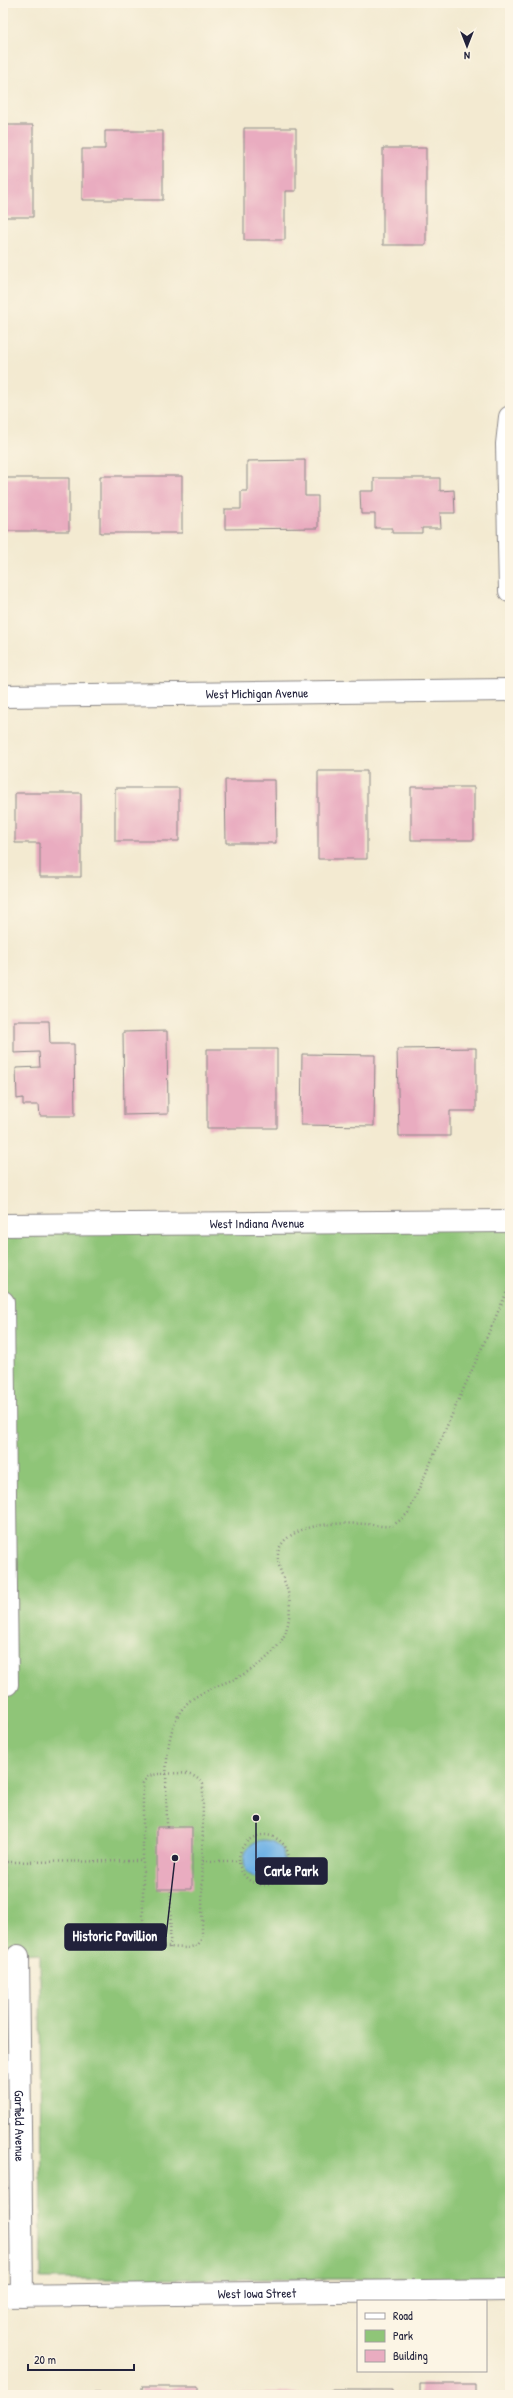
<svg xmlns="http://www.w3.org/2000/svg" width="513" height="2398" font-family="'Patrick Hand',sans-serif">
<style>
.green{fill:#8fc578;stroke:#58745a}
.water{fill:#71b2e5;stroke:#4a6a90}
.building{fill:#e9acc0}
.lines{fill:none;stroke-linecap:round;stroke-linejoin:round}
.street-casing{stroke:#8a8686;stroke-width:24}
.path{stroke:#8a8686;stroke-width:2.5;stroke-dasharray:1 3;stroke-linecap:butt}
.street{stroke:#fff;stroke-width:22}
.labels{text-anchor:middle;dominant-baseline:central;stroke-width:3.5;stroke-linejoin:round;paint-order:stroke}
.street-label{font-size:13px;fill:#22223b;stroke:#fcf5e5}
.leader{fill:none;stroke:#22223b;stroke-width:1.5}
.callout-dot{fill:#22223b;stroke:#fcf5e5;stroke-width:1.5}
.callout{fill:#22223b;stroke:#22223b;stroke-width:1.5}
.callout-label{font-size:14px;text-anchor:middle;font-weight:bold;fill:#fff}
</style>
<rect width="100%" height="100%" fill="#fcf5e5"/>
<filter id="ink" filterUnits="userSpaceOnUse"><feTurbulence type="fractalNoise" baseFrequency=".025" numOctaves="2"/><feDisplacementMap in="SourceGraphic" scale="8" xChannelSelector="R" yChannelSelector="G"/><feConvolveMatrix kernelMatrix="1 2 1 2 8 2 1 2 1" color-interpolation-filters="sRGB"/></filter>
<filter id="wash" filterUnits="userSpaceOnUse"><feTurbulence type="fractalNoise" baseFrequency=".012" numOctaves="4" result="noise"/><feDisplacementMap in="SourceGraphic" scale="16" xChannelSelector="R" yChannelSelector="G"/><feGaussianBlur stdDeviation="0.9" result="paint"/><feColorMatrix in="noise" values="0 0 0 0 0 0 0 0 0 0 0 0 0 0 0 0 0 1.4 0 .05"/><feComposite in="paint" operator="in"/></filter>
<g filter="url(#wash)">
<rect width="100%" height="100%" fill="#f3ead1"/>
<path class="green" d="M510 1220V2279H41L40 1953 3 1955V1225Z"/>
<path class="water" d="M244 1860a20 20 0 1 1 40 0a20 20 0 1 1-40 0Z"/>
<g id="blocks">
<path class="building" d="M3 125H33V217H3Z
M244 128H296V191H285V240H244Z
M105 131H163V200H82V149H105Z
M383 148H426V245H383Z
M305 460V496H318V528L225 529V509H241V491H247V461Z
M100 476H182V533H100Z
M3 478H69V531H3Z
M374 478H440V491L454 490 455 513H440L441 528H422V533H392V528H375V514H361L360 491H374Z
M318 771H367V859H318Z
M225 780H275L276 843H226Z
M411 787H474V840H411Z
M115 788H179V841H115Z
M15 793H81V877H40V843H15Z
M14 1021H49L50 1044H74L75 1116H40L39 1105H23V1098L17 1099 16 1068 40 1067 39 1052 14 1053Z
M167 1031 168 1114 124 1115 123 1032Z
M476 1048V1111H450V1136H399L397 1049Z
M207 1049H277V1128H207Z
M302 1054 375 1055 374 1126 301 1125Z
M157 1827H192V1889H157Z
M420 2384H475V2395H420Z
M141 2387H198V2395H141Z
M331 2390H392V2395H331Z
M31 2393H115V2395H31Z
M239 2393H300V2395H239Z"/>
</g>
</g>
<g filter="url(#ink)">
<use href="#blocks" fill-opacity="0" stroke="#8a8686" stroke-width="1"/>
<g class="lines">
<defs>
<g id="street">
<path d="M510 417 507 444 510 591"/>
<path id="s1" d="M3 696 510 690"/>
<path id="s2" d="M3 1225 510 1221"/>
<path d="M3 1302 7 1684"/>
<path id="s3" d="M18 1956 22 2296"/>
<path id="s4" d="M3 2296 510 2290"/>
</g>
</defs>
<use href="#street" class="street-casing"/>
<path class="path" d="M158 1774C175 1774 191 1769 203 1784L202 1938 198 1945 187 1948 149 1946 143 1938V1783L148 1776Z
M167 1827C167 1792 159 1724 191 1700 203 1691 219 1685 232 1680 252 1671 272 1657 283 1638 289 1626 291 1610 289 1597 286 1577 265 1553 290 1536 311 1522 342 1523 367 1524 374 1525 384 1527 391 1526 396 1524 404 1517 408 1513L510 1285
M239 1860a25 25 0 1 1 50 0a25 25 0 1 1-50 0Z
M203 1861H239
M3 1862 143 1861
M170 1948 171 1889"/>
<use href="#street" class="street"/>
</g>
</g>
<g class="labels">
<g class="street-label">
<text stroke="none"><textPath href="#s1" startOffset="254">West Michigan Avenue</textPath></text>
<text stroke="none"><textPath href="#s2" startOffset="254">West Indiana Avenue</textPath></text>
<text stroke="none"><textPath href="#s3" startOffset="170">Garfield Avenue</textPath></text>
<text stroke="none"><textPath href="#s4" startOffset="254">West Iowa Street</textPath></text>
</g>
</g>
<path class="leader" d="M256 1818L256 1871M175 1858L166 1937"/>
<g class="callout-dot">
<circle cx="256" cy="1818" r="4"/>
<circle cx="175" cy="1858" r="4"/>
</g>
<g class="callout">
<rect x="256" y="1858" width="71" height="26" rx="4"/>
<rect x="65" y="1924" width="101" height="26" rx="4"/>
</g>
<g class="callout-label">
<text x="291" y="1876">Carle Park</text>
<text x="115" y="1941">Historic Pavillion</text>
</g>
<rect width="513" height="2398" fill="none" stroke="#fcf5e5" stroke-width="16"/>
<rect x="357" y="2300" width="130" height="72" fill="#fcf5e5" stroke="#a5a1a1"/>
<rect x="365" y="2313" width="20" height="6" fill="#ffffff" stroke="#a5a1a1"/>
<text x="393" y="2320" font-size="12" fill="#22223b">Road</text>
<rect x="365" y="2330" width="20" height="12" fill="#8fc578" stroke="#a5a1a1"/>
<text x="393" y="2340" font-size="12" fill="#22223b">Park</text>
<rect x="365" y="2350" width="20" height="12" fill="#e9acc0" stroke="#a5a1a1"/>
<text x="393" y="2360" font-size="12" fill="#22223b">Building</text>
<g transform="translate(467 46) rotate(180)" stroke="#fcf5e5" stroke-width="3" paint-order="stroke">
<path d="M0-3L7 15L0 10L-7 15Z" fill="#22223b"/>
<text y="-6" font-size="11" font-weight="bold" text-anchor="middle" fill="#22223b">N</text>
</g>
<path d="M28 2364v6h106v-6" fill="none" stroke="#22223b" stroke-width="2"/>
<text x="34" y="2364" font-size="12" fill="#22223b" stroke="#fcf5e5" stroke-width="3" paint-order="stroke">20 m</text>
</svg>
